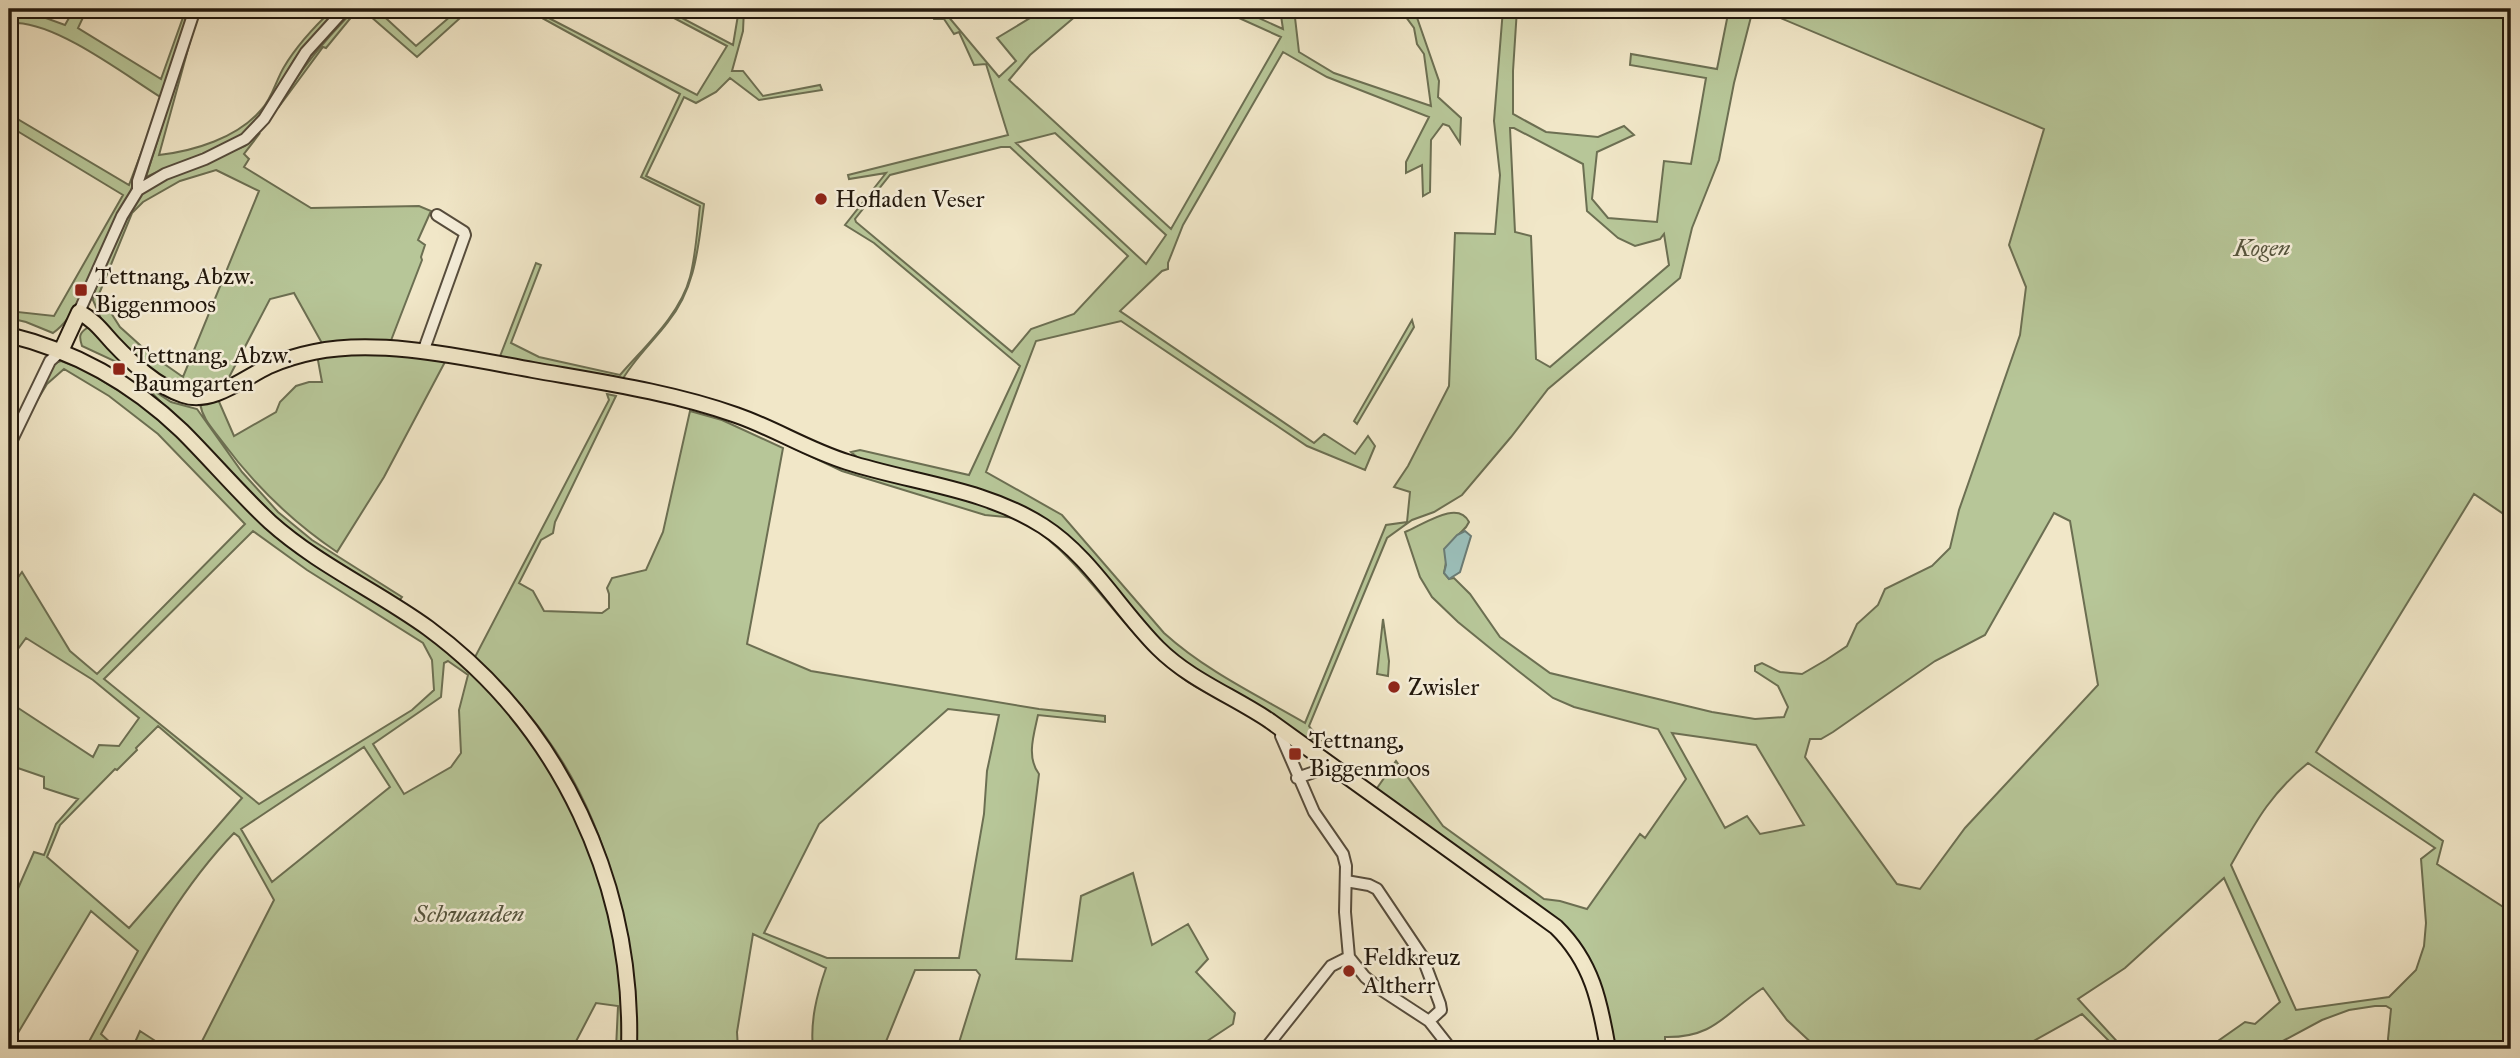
<svg xmlns="http://www.w3.org/2000/svg" width="2520" height="1058" font-family="'IM FELL Great Primer',serif">
<style>
.green{fill:#b7c698;stroke:#6c6f52;stroke-width:2;fill-rule:evenodd}
.water{fill:#9bbfba;stroke:#6b7c75;stroke-width:2}
.lines{fill:none;stroke-linecap:round;stroke-linejoin:round}
.minor-casing{stroke:#564c3c;stroke-width:14}
.major-casing{stroke:#22180d;stroke-width:18}
.minor{stroke:#f6efdb;stroke-width:10}
.major{stroke:#f1e7c8;stroke-width:14}
.poi-dot{fill:#8f2418;stroke:#f6efdb;stroke-width:2.5}
.labels{text-anchor:middle;dominant-baseline:central;stroke-width:5;stroke-linejoin:round;paint-order:stroke}
.poi-label{font-size:24px;fill:#22180d;stroke:#f6efdb;text-anchor:start}
.park-label{font-size:24px;font-style:italic;fill:#56553e;stroke:#f6efdb}
</style>
<rect width="100%" height="100%" fill="#f1e7c8"/>
<filter id="stains"><feTurbulence type="fractalNoise" baseFrequency=".00286" numOctaves="4"/><feColorMatrix values="0 0 0 0 .2 0 0 0 0 .09 0 0 0 0 .02 0 0 0 .5 -.17"/></filter>
<radialGradient id="worn" r=".72"><stop offset=".6" stop-color="#630" stop-opacity="0"/><stop offset="1" stop-color="#630" stop-opacity=".3"/></radialGradient>
<path class="green" d="M9 9H21L65 25 74 9H87L78 28 161 79 186 9H192L136 176C132 182 133 184 131 191 129 197 123 203 120 210 103 245 84 311 53 333L26 322 9 318V311L54 316 123 195 9 126V114L129 185 162 98C125 75 60 25 17 23L9 34Z
M199 9 159 155C194 151 237 138 261 110 272 99 276 80 284 67 297 45 315 26 333 9H339C324 24 309 40 296 57 279 81 269 115 245 133 219 152 176 162 146 177Z
M355 9H358L326 48 323 47 278 108C299 70 325 40 355 9Z
M362 9H376L416 46 459 9H470L417 57Z
M657 9H665L733 45 739 9H744L743 31 732 71H743L763 96 820 85 822 90 759 100 730 78 716 92 696 103 684 97 646 176 704 204C698 247 696 287 668 322 653 342 633 360 621 382L499 359 536 263 541 265 511 343 539 357 620 375C645 346 680 315 690 277 696 254 697 230 700 206L641 177 680 94 542 18 543 15 697 95 727 46Z
M930 9H942L999 77 1016 61 997 38 1045 9H1084L1030 55 1009 80 1171 229 1281 37 1219 9H1239L1283 29 1280 9H1294L1299 52 1334 73 1431 106 1424 54 1417 44 1414 28 1406 17 1405 9H1414L1439 81 1438 97 1461 118 1460 143 1449 126 1443 124 1431 140 1430 192 1423 196 1422 165 1406 173V162L1429 117 1327 77 1283 52 1183 225 1168 263V269L1162 271 1120 311 1314 443 1324 434 1355 454 1368 436 1375 446 1365 470 1307 446 1121 321 1036 341 986 472 1062 515 1164 633C1206 671 1257 695 1305 723L1386 525 1407 522 1410 492 1394 487 1408 466 1449 386 1455 233 1495 234 1500 175 1494 121 1503 9H1517L1513 71V114L1546 132 1598 137 1624 126 1634 135 1597 152 1592 199 1608 218 1657 222 1664 161 1691 164 1706 78 1630 65 1631 54 1717 69 1729 9H1753L1734 83 1719 160 1692 228 1680 278 1548 389 1511 437 1462 495 1434 512 1412 520 1387 538 1309 726 1320 740 1304 738 1238 693 1183 663 1152 633 1053 526 858 461V458L851 452 860 450 969 475 1020 366 874 243 845 225 886 173 849 179 848 175 1008 135 986 64 974 65 959 32 954 34 944 19H934ZM1510 128H1514L1583 164 1587 211 1618 238 1635 246 1660 239 1664 234 1669 265 1550 367 1536 359 1531 236 1515 232ZM1055 133 1166 235 1146 264 1016 143ZM1001 147H1010L1128 256 1074 314 1031 329 1012 352 856 222 855 219 890 175Z
M1759 9H2511V519L2474 494 2316 752 2443 841 2437 864 2511 912V1049H2390L2388 1039 2391 1009 2386 1006H2375L2349 1010 2322 1020 2268 1049H2241L2238 1045 2230 1049H2194L2197 1046 2215 1043 2245 1022 2255 1024 2280 1002 2224 878 2125 968 2078 999 2124 1049H2117L2082 1014 2019 1049H1818L1787 1020 1763 988C1725 1013 1715 1038 1665 1037V1049H1612L1600 985 1593 966 1577 942 1375 791 1396 761 1443 826 1544 899 1560 901 1587 909 1640 834 1645 838 1686 779 1658 729 1574 707 1553 698 1517 670 1458 622 1432 597 1420 577 1405 532C1423 525 1458 499 1469 522 1466 529 1463 530 1458 535 1447 544 1447 560 1444 573L1449 579 1454 578 1470 594 1500 637 1550 673 1712 712 1755 719 1784 717 1788 707 1778 686 1755 671V666L1762 663 1780 672 1802 674 1826 660 1847 646 1857 624 1878 605 1885 589 1932 566 1950 548 1959 510 2020 335 2026 287 2009 245 2044 129ZM2054 513 2070 521 2098 685 1965 828 1920 889 1897 884 1805 757 1810 739H1821L1833 732 1935 661 1985 635ZM1672 733 1756 745 1804 825 1760 834 1747 816 1725 828ZM2308 763 2435 848 2421 859 2426 923 2424 946 2416 970 2389 997 2296 1010 2231 865C2255 823 2270 794 2308 763Z
M260 133 244 154 249 159 244 167 311 208 419 206 431 211 418 240 425 245 421 257 422 260 390 343 323 345 294 293 270 299 226 383 207 392 186 390 167 382 124 347 102 321 93 300 94 292 127 213 140 194 154 184 245 146ZM216 170 259 191 183 377 150 354 120 327 99 294 132 213 143 202 180 181Z
M1412 320 1414 327 1357 424 1354 421Z
M87 328H93L194 403 193 405 171 398 121 364 82 346C79 337 79 333 87 328Z
M362 350 446 360 384 477 337 552C291 521 254 485 221 440 212 428 202 418 200 403L217 397 234 436 276 412 280 402 296 386 309 382H322L317 355Z
M61 361 83 369 140 404 184 442 248 508 430 636 470 670 508 710 555 775 590 846 618 951 625 1049H616L618 1006 596 1003 572 1049H198L274 900 239 837 234 833C178 891 140 964 101 1034L113 1045 124 1049H85L138 951 91 911 9 1048V909L34 852 44 855 56 824 78 799 44 788V777L9 765V702L93 757 99 745 119 746 139 718 93 680 26 638 18 649 9 644V590L22 572 70 651 97 674 245 524 158 434 109 396 64 369 47 384 20 429 55 363ZM253 531 307 570 423 643 432 660 434 690 412 710 259 804 104 679ZM448 661 468 675 459 710 461 753 451 767 404 794 373 744 441 697 444 663ZM158 726 242 798 129 928 47 857 60 825 115 769 117 770 137 750 136 748ZM364 747 390 787 272 882 241 829Z
M142 383 171 402 197 409 242 472 278 512 312 540 402 597 399 601 318 551 277 519Z
M607 394 616 396 555 522 553 533 541 540 519 583 533 591 544 611 602 613 609 608V594L607 588 612 578 646 570 663 532 690 411 722 420 783 448 747 644 811 671 1039 709 1105 716V722L1038 715C1034 734 1026 757 1039 774L1016 959 1072 961 1081 896 1133 873 1152 945 1188 924 1208 959 1196 972 1235 1013 1233 1024 1195 1049H957L980 975 976 970H915L883 1049H813C810 1021 817 994 826 968L753 934 737 1032 738 1049H722L721 1046 699 1049H635C636 941 610 826 546 737 526 708 500 683 474 659L609 400ZM948 709 999 715 987 771 984 814 959 958H827L764 933 819 824Z
M769 434 958 494 1016 518 985 515 842 471 768 436Z
M1027 524 1047 533 1221 699C1134 665 1103 573 1027 524Z
M1383 619 1389 661 1388 676 1377 674Z
M140 1031 160 1044 157 1049H132Z"/>
<path class="water" d="M1465 531 1471 536 1460 572 1449 579 1444 573 1446 565 1444 549 1457 535Z"/>
<g class="lines">
<defs>
<path id="minor" d="M138 190V181L195 9
M79 312 122 216 138 190 165 174 205 159 245 139 264 119 306 52 345 9
M423 352 465 235 464 232 437 215
M9 446 50 361 61 351
M1282 730 1281 736 1314 812 1343 854 1346 866 1345 912 1349 957 1365 977 1380 989 1429 1021 1451 1049
M1297 778 1317 771 1325 761
M1346 881 1369 885 1377 889 1422 956 1440 1004 1441 1010 1429 1021
M1265 1049 1331 966 1349 957"/>
<path id="major" d="M9 335C75 351 133 384 182 431 212 461 239 493 270 522 318 565 377 591 428 628 561 726 634 885 629 1049
M61 351 79 312C94 320 102 331 113 343 132 363 156 386 183 395 212 405 244 378 269 366 283 360 299 355 314 352 380 338 466 358 533 370 601 382 671 392 736 415 774 428 808 450 847 462 912 483 984 488 1043 526 1090 556 1119 609 1158 648 1190 680 1233 696 1270 721L1556 927C1592 962 1600 1002 1608 1049"/>
</defs>
<use href="#minor" class="minor-casing"/>
<use href="#major" class="major-casing"/>
<use href="#minor" class="minor"/>
<use href="#major" class="major"/>
</g>
<g class="poi-dot">
<circle cx="821" cy="199" r="7"/>
<rect x="74" y="283" width="14" height="14" rx="3.5"/>
<rect x="112" y="362" width="14" height="14" rx="3.5"/>
<circle cx="1394" cy="687" r="7"/>
<rect x="1288" y="747" width="14" height="14" rx="3.5"/>
<circle cx="1349" cy="971" r="7"/>
</g>
<g class="labels">
<g class="poi-label">
<text x="835" y="199">Hofladen Veser</text>
<text x="95" y="276">Tettnang, Abzw.<tspan x="95" dy="28">Biggenmoos</tspan></text>
<text x="133" y="355">Tettnang, Abzw.<tspan x="133" dy="28">Baumgarten</tspan></text>
<text x="1408" y="687">Zwisler</text>
<text x="1309" y="740">Tettnang,<tspan x="1309" dy="28">Biggenmoos</tspan></text>
<text x="1363" y="957">Feldkreuz<tspan x="1363" dy="28">Altherr</tspan></text>
</g>
<g class="park-label">
<text x="2262" y="248">Kogen</text>
<text x="469" y="914">Schwanden</text>
</g>
</g>
<rect width="2520" height="1058" fill="none" stroke="#f1e7c8" stroke-width="35"/>
<rect x="10" y="10" width="2499" height="1037" fill="none" stroke="#22180d" stroke-width="3.5"/>
<rect x="18" y="18" width="2485" height="1023" fill="none" stroke="#22180d" stroke-width="2"/>
<rect width="100%" height="100%" filter="url(#stains)"/>
<rect width="100%" height="100%" fill="url(#worn)"/>
</svg>
